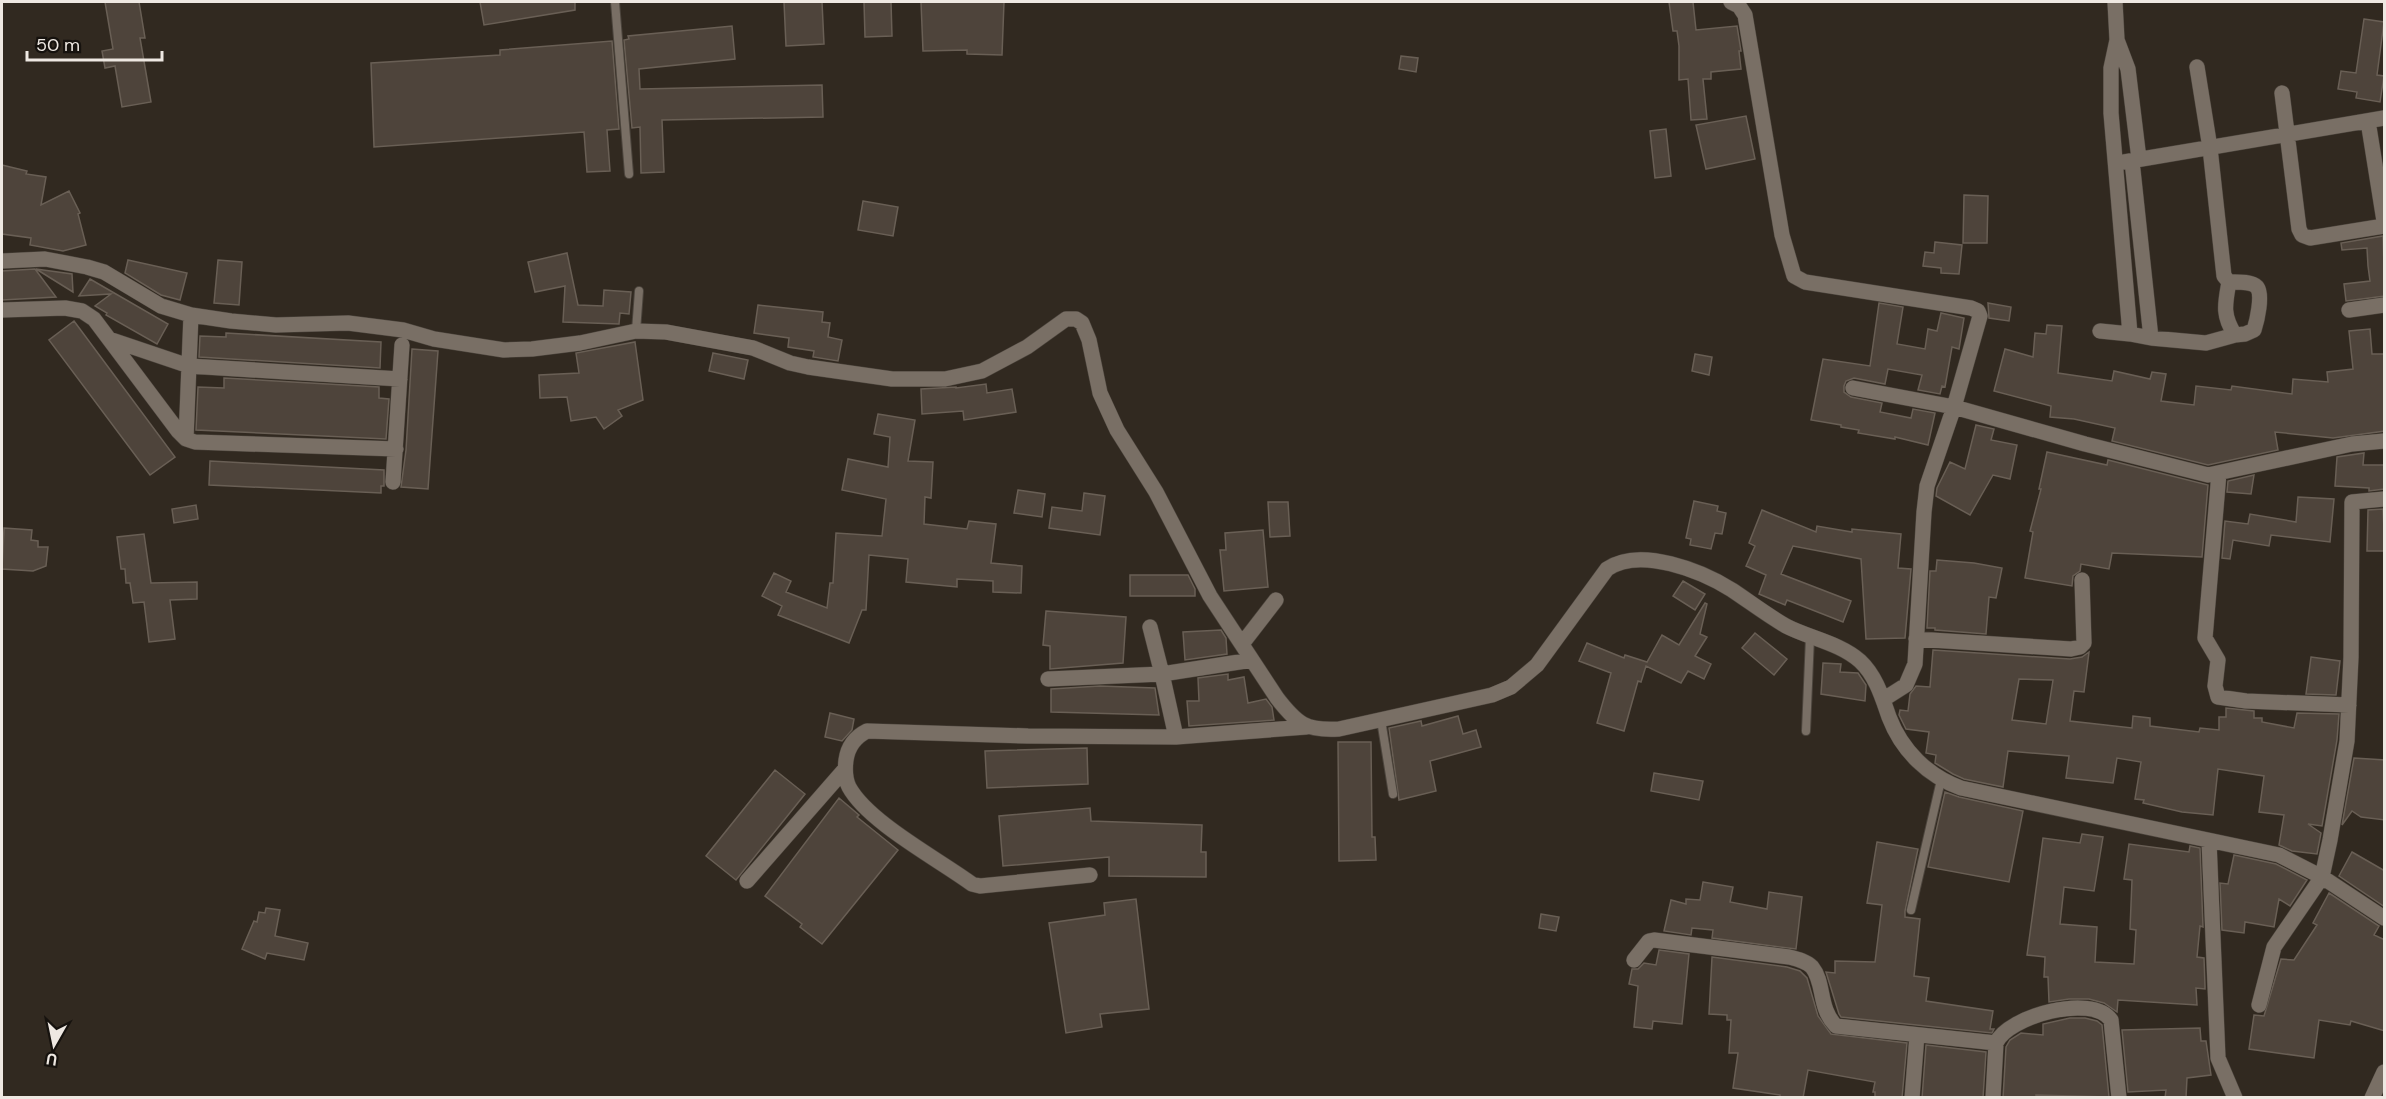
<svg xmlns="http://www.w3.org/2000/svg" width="2386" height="1099" font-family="'DM Sans',sans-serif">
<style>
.building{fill:#4e443b;stroke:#695f55;stroke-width:1.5;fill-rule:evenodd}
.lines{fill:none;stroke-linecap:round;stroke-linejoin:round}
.service-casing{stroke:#4c453d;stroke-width:10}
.minor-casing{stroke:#4c453d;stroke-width:16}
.service{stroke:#796f65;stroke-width:8}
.minor{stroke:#796f65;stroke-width:15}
</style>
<rect width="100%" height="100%" fill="#312920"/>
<path class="building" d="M105 2H139L145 38H140L151 102 122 107 115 66 105 68 102 51 113 49Z
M480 2H575V10L484 25Z
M784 2H822L824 44 786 46Z
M864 2H891L892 36 865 37Z
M921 2H1004L1002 55 967 54V50L923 51Z
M1669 2H1693L1696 30 1737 26 1741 51H1739L1741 69 1711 72V79H1703L1707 119 1691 120 1688 79 1679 80V46L1677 31H1673Z
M2364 19 2384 22 2377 75 2384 76 2380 102 2356 98 2357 92 2338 89 2341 71 2356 73Z
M732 26 735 59 639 69 640 89 822 85 823 117 662 120 664 172 641 173 640 127 632 128 624 40 629 39 628 36Z
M612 41 619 129 607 130 610 171 587 172 584 132 374 147 371 63 500 55V50Z
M1401 56 1418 58 1416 72 1399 69Z
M1746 116 1755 159 1706 169 1696 125Z
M1666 129 1671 176 1655 178 1650 131Z
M2 165 27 171 26 174 46 177 41 205 69 191 80 213 78 214 86 245 63 251 30 245 31 238 2 234Z
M1964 195 1988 196 1987 243H1963Z
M863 201 898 207 893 236 858 230Z
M2383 236 2385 296 2346 301 2344 284 2370 281 2368 266 2367 248 2342 250 2341 243Z
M1935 242 1962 245 1959 274 1941 273V268L1923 266 1925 252 1934 253Z
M567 253 578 305 603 306 604 290 631 292 629 314 620 313 619 324 563 322 565 286 535 292 528 262Z
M128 260 187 273 180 300 161 295 125 273Z
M218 260 242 262 239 305 214 303Z
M35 269 56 297 2 300V271Z
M36 269 72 274 73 292Z
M90 279 168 324 157 344 106 315 107 313 95 306 111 294 79 296Z
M1879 303 1903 307 1897 344 1925 349 1928 329 1937 331 1941 313 1964 318 1959 349 1952 347 1945 387 1942 386 1940 394 1918 390 1922 375 1888 369 1885 384 1854 378 1846 381 1844 386V392L1851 397 1882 403 1880 412 1911 418 1913 409 1935 413 1928 445 1895 437V439L1858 433 1859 430 1841 427V425L1811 420 1823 359 1870 366Z
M1988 303 2011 307 2009 321 1989 318Z
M758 305 823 312 822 322 830 323 828 337 842 340 838 361 813 357 814 351 788 347 789 338 754 333Z
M74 321 175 457 150 475 49 340Z
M2047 325 2062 326 2058 373 2112 381 2114 371 2150 379 2152 372 2166 374 2161 401 2194 405 2196 386 2231 390 2232 386 2292 394 2293 379 2328 382 2327 372 2353 369 2349 331 2370 329 2372 354H2385V431L2333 438 2275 432 2278 450 2208 465 2112 441 2115 428 2074 419 2050 417 2051 406 1994 391 2005 349 2033 357 2035 333 2046 334Z
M226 333 381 342 380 368 199 357 200 336 226 337Z
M635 342 643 400 618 410 622 416 604 429 596 417 571 421 567 397 540 398 539 375 579 373 576 353Z
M412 349 438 351 428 489 401 487 406 450Z
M713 353 748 360 744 379 709 371Z
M1695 354 1712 357 1709 375 1692 371Z
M224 378 379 387V398L389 399 386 439 196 430 198 387 224 388Z
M986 384 987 393 1012 389 1016 412 964 420 963 411 922 414 921 389 956 387V388Z
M878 414 915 420 908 461 933 462 931 498 925 497 924 524 967 529 969 521 996 524 991 563 1022 566 1021 593 993 592V581L957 579V587L906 582 908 559 869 555 866 610H862L849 643 778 615 782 606 762 596 774 573 791 581 786 592 827 608 830 583H833L836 533 882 536 886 499 842 490 848 459 888 467 890 437 874 434Z
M1976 425 1994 429 1991 440 2017 445 2010 479 1993 475 1970 515 1936 496 1937 488 1950 462 1965 469Z
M2047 452 2107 465 2108 460 2208 485 2202 557 2112 553 2109 569 2081 564 2080 571 2073 576 2072 586 2025 578 2033 532 2030 531 2041 489H2039Z
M2364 453 2363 465H2385L2384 489 2369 491V488L2335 486 2337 457Z
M210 461 384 470V486H381V493L209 485Z
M2254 475 2251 494 2227 492 2228 481Z
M1018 490 1045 494 1042 517 1014 513Z
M1084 493 1105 496 1100 535 1049 528 1052 507 1082 511Z
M2298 497 2334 499 2330 542 2271 535 2269 546 2233 540 2230 559 2222 558 2225 521 2248 524 2250 514 2296 522Z
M1694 501 1718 506 1717 511 1726 513 1722 534 1715 533 1711 549 1690 545 1691 539 1686 538Z
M1268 502H1288L1290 536 1270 537Z
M196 505 198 519 174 523 172 509Z
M2383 509 2385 551H2367L2368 510Z
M1762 510 1816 532 1817 526 1852 532V529L1901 534 1898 568 1911 569 1905 638 1866 639 1861 559 1793 546 1781 574 1851 601 1843 622 1787 600 1785 605 1759 594 1766 575 1746 566 1755 546 1749 543Z
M4 528 32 530 31 540 38 541V547H48L46 566 33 571 2 569Z
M1263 530 1268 587 1224 591 1220 550H1226L1225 533Z
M144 534 151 583 197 582V599L170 600 175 639 149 642 144 602 133 603 130 583H126L125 569H121L117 537Z
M1937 560 1974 563 2002 568 1996 598 1989 597 1986 634 1935 630V628H1927L1930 571H1936Z
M1130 575H1188L1195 589V596H1130Z
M1683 581 1705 594 1695 610 1673 596Z
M1705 603 1707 604 1700 634 1707 637 1695 656 1711 664 1704 679 1688 671 1681 683 1646 666 1641 682 1638 681 1624 731 1597 723 1611 673 1579 661 1587 643 1624 658 1625 655 1647 662 1662 635 1679 645Z
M1046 611 1126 617 1123 663 1050 669V646L1043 645Z
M1221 630 1226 638 1227 654 1185 660 1183 632Z
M1755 633 1787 659 1774 675 1742 648Z
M1933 650 2070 659 2082 657 2089 652 2084 692 2074 691 2070 721 2132 728 2133 716 2150 718V726L2199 732 2200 728 2219 730V717H2226V708L2254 711V718H2262V722L2294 728 2297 713 2339 714 2337 740 2322 826 2308 824 2321 833 2317 854 2292 851 2279 845 2284 815 2259 812 2264 776 2218 769 2213 815 2182 812 2143 803 2144 800 2135 799 2141 762 2117 758 2113 783 2066 778 2069 756 2008 751 2003 787 1964 779 1953 774 1935 763 1936 755 1926 753 1929 732 1906 729 1899 715 1900 710 1908 711 1910 694 1916 686 1930 687ZM2019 679 2053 680 2046 724 2012 720Z
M2311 657 2340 661 2336 695 2306 694Z
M1823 663 1841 664 1840 672 1858 673 1866 685 1865 701 1821 694Z
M1228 674V680L1244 677 1248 703 1266 699 1272 707 1274 720 1189 726 1187 701H1199L1198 678Z
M1100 686 1155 688 1159 715 1051 712V689Z
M830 713 854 719 852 730 842 741 825 737Z
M1458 716 1463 734 1476 730 1481 747 1430 761 1436 791 1399 800 1389 728 1421 721 1422 726Z
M1338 742H1371L1372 837H1375L1376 860 1339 861Z
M1087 748 1088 784 987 788 985 751Z
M2354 758 2385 760V820L2361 817 2352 811 2342 825Z
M775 770 805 794 736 880 706 856Z
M1654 773 1703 781 1699 800 1651 791Z
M1945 792 1959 797 2023 811 2009 882 1928 867Z
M839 798 859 815 857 817 898 850 822 944 800 927 802 924 765 896Z
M1090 808 1091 821 1202 825 1201 852H1206V877L1109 876V857L1003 866 999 816Z
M2082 834 2103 837 2094 891 2064 887 2060 924 2097 927 2095 962 2134 964 2136 930 2130 929 2132 880 2124 879 2129 844 2189 852 2190 846 2200 848 2203 927 2200 926 2197 957 2204 958 2205 986V989L2196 988 2197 1005 2118 1000 2117 1012 2104 1003 2089 999H2069L2049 1002 2048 977H2044L2045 957 2027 955 2043 838 2080 843Z
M1877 842 1918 849 1905 911V917L1920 919 1914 976 1929 978 1926 1001 1993 1011 1990 1029H1994L1992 1033 1841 1017 1839 1014 1826 972 1835 973V961L1875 962 1882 905 1867 903Z
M2352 852 2385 871V907L2339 876Z
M2234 855 2276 864 2307 880 2290 906 2279 899 2274 927 2245 922 2244 933 2222 930 2220 883 2228 884Z
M1703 882 1733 887 1730 902 1767 909 1769 892 1802 897 1796 949 1712 938 1713 930 1692 928 1691 935 1664 931 1671 900 1686 904V899L1700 900Z
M2329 893 2379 926 2374 935 2385 940V1031L2351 1021 2350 1025 2319 1020 2314 1058 2249 1049 2254 1015 2264 1016 2281 959 2294 960 2317 925 2313 923Z
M1136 899 1149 1009 1100 1014 1102 1027 1066 1033 1049 923 1105 915 1104 903Z
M266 908 280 910 275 936 308 943 304 960 267 953 265 959 242 949 254 921 257 922 259 912 265 913Z
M1541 914 1559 917 1556 931 1539 928Z
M1659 950 1689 954 1682 1024 1653 1021 1652 1029 1634 1027 1638 986 1629 984 1632 969H1638L1644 963 1656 965Z
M1712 957 1787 967 1800 971 1807 978 1818 1016 1831 1034 1907 1043 1902 1098H1875V1092H1873L1875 1082 1808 1070 1803 1098H1780V1095L1733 1088 1738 1053H1729L1731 1020H1727V1015L1709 1014Z
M2070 1018H2085L2097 1021 2102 1025 2109 1097 2036 1095V1098H2003L2006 1047 2010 1040 2021 1033 2043 1035V1024Z
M2200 1028 2201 1041H2206L2211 1075 2187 1078 2186 1098H2165L2166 1090 2128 1092 2122 1030Z
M1926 1045 1986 1052 1983 1098H1922Z"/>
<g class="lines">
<defs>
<path id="service" d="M615 2 629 174
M636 331 639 291
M1381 720 1393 794
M1806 731 1810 637
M1911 910 1941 780"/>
<path id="minor" d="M1731 2 1739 6 1745 15 1782 235 1794 276 1805 282 1971 308 1978 311 1980 316 1954 407 1927 486 1924 512 1915 664 1906 685 1884 699
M2115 2 2117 40 2128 69 2139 159
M2117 40 2111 68V113L2130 334 2151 338 2132 161
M2282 93 2299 229 2302 235 2310 238 2384 226
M2368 121 2384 221
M2124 162 2384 118
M2 261 45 259 87 267 104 272 161 306 191 315 231 321 276 325 348 323 403 330 434 339 504 350 532 349 580 343 636 331 666 332 753 348 790 363 808 367 892 379H945L982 371 1027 347 1066 319H1076L1082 323 1089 340 1100 393 1117 430 1156 492 1210 596 1277 698C1297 724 1306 731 1339 729L1492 695 1511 687 1537 665 1607 569C1640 546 1702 571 1732 590 1750 602 1767 615 1786 626 1809 638 1840 643 1860 661 1876 676 1882 697 1889 717 1902 751 1928 776 1961 788L2279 855 2322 877 2384 918
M2229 282C2225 304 2222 315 2235 335
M2 310 65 308 82 311 94 319 178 431 186 439 195 442 396 449
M2349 310 2384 305
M2100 331 2130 334
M2151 338 2206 343 2235 335 2245 334 2254 330C2257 321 2263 295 2257 287 2251 281 2237 282 2229 282L2224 276 2210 148 2197 67
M109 339 189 366 400 379
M1853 388 1954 407 2085 444 2208 475 2352 444 2384 441
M186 439 191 315
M2219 473 2205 638 2218 660 2215 686 2218 697 2246 701 2349 705
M393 482 402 345
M1150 627 1162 674 1252 660
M1916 639 2071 649 2080 647 2084 643 2082 580
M1242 644 1276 600
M1048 679 1162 674 1176 737 1028 736 867 731C855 737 848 746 846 760 845 768 845 779 849 787 868 822 938 859 972 884L980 886 1090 875
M1176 737 1306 727
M2209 841 2218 1058 2235 1098
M747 881 845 769
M1634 960 1649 941 1654 940 1789 957C1797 959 1806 961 1812 967 1825 983 1818 1008 1836 1026L1996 1043
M2259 1005 2274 947 2322 877 2330 840 2347 741 2351 657 2352 502 2384 499
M1912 1098 1917 1035
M1993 1098 1996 1043C2008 1016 2092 993 2111 1020L2119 1098
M2372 1098 2384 1072"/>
</defs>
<use href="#service" class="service-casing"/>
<use href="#minor" class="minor-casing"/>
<use href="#service" class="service"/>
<use href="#minor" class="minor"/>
</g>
<rect width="2386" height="1099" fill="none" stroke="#eee8e2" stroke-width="6"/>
<g transform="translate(54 1045) rotate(189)" stroke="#16120e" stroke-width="4.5" paint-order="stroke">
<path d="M0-4.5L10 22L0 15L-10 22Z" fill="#eee8e2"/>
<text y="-9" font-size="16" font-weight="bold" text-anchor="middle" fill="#eee8e2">U</text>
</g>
<path d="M27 51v9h135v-9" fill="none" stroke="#eee8e2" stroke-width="3"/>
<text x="36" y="51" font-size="18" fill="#eee8e2" stroke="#16120e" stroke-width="4.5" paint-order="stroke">50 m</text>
</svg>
